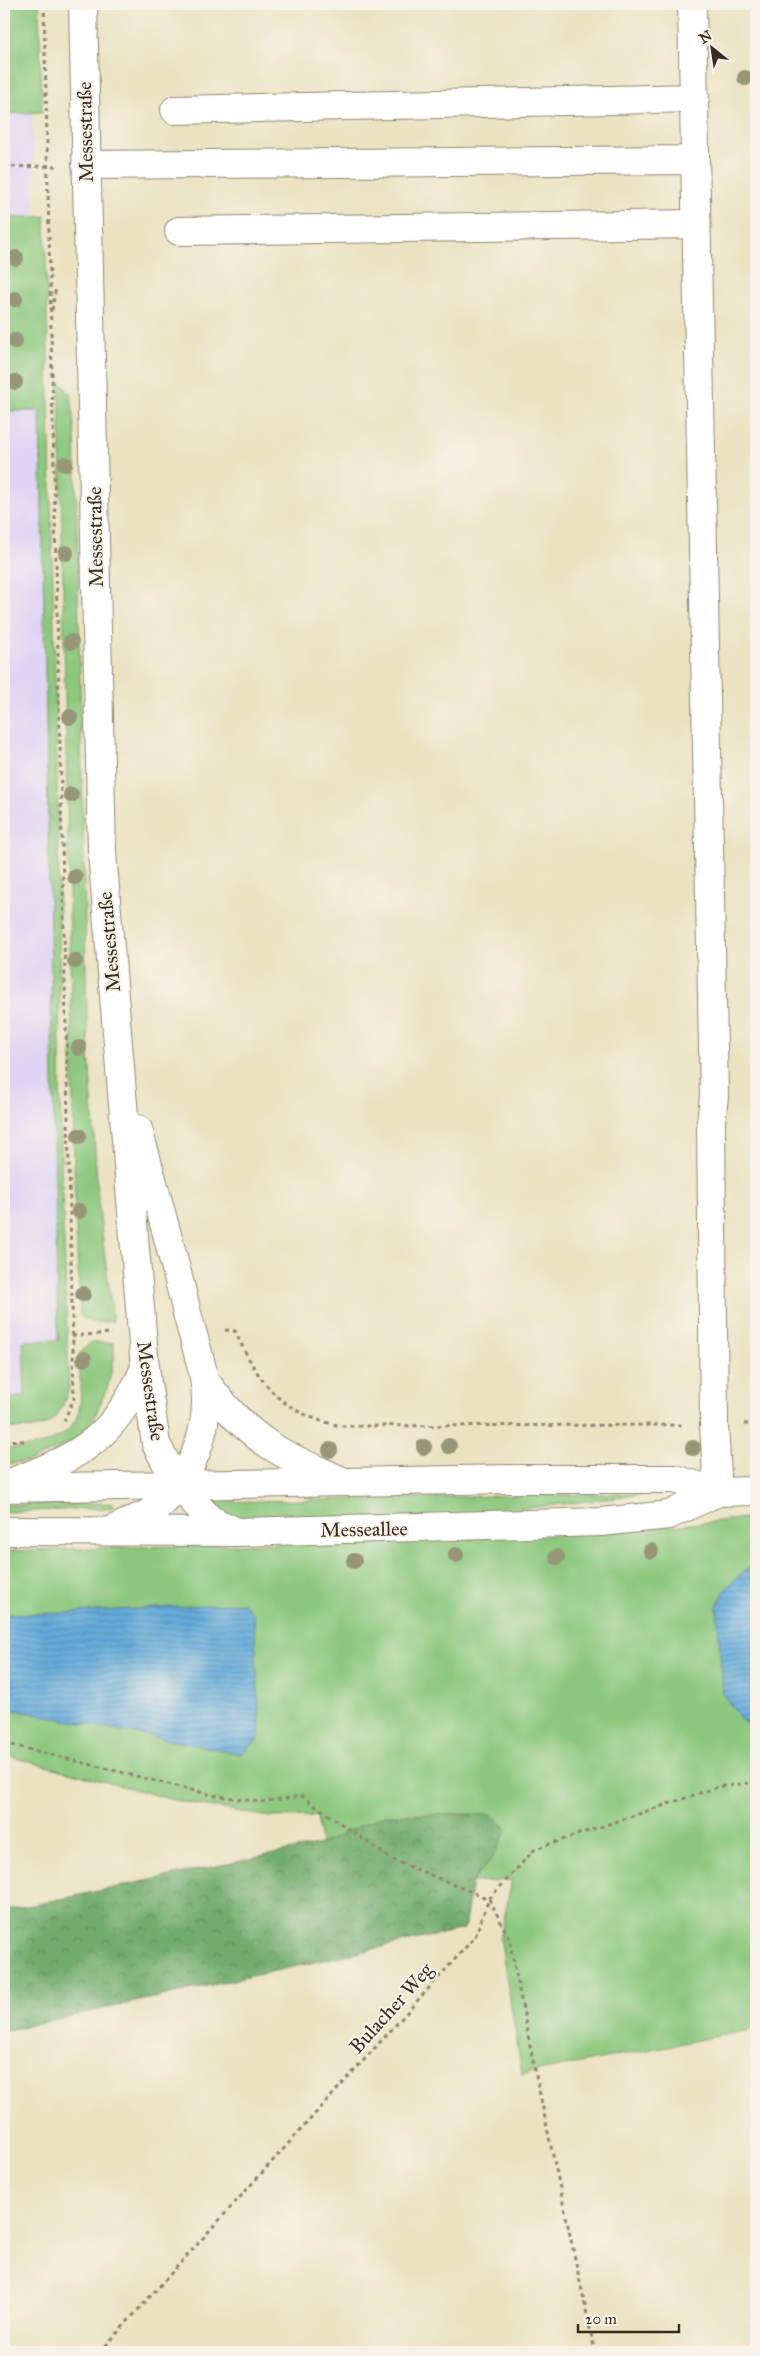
<svg xmlns="http://www.w3.org/2000/svg" width="760" height="2356" font-family="'IM FELL Great Primer',serif">
<style>
.built{fill:#e0d4f4}
.grass{fill:#8cc87e;stroke:#64794e}
.forest{fill:url(#forest-crowns);stroke:#566b46}
.water{fill:url(#water-rules);stroke:#506a7c}
.lines{fill:none;stroke-linecap:round;stroke-linejoin:round}
.minor-casing{stroke:#928670;stroke-width:30}
.path{stroke:#928670;stroke-width:3;stroke-dasharray:4 4;stroke-linecap:butt}
.minor{stroke:#fff;stroke-width:28}
.tree{fill:#979777}
.labels{text-anchor:middle;dominant-baseline:central;stroke-width:4;stroke-linejoin:round;paint-order:stroke}
.street-label{font-size:20px;fill:#3b2a1e;stroke:#f7f3e8}
</style>
<defs>
<pattern id="forest-crowns" width="20" height="18" patternUnits="userSpaceOnUse" patternTransform="scale(1.25)"><rect width="20" height="18" fill="#71ac6d"/><path d="M2 6a3 3 0 1 1 6 0M12 15a3 3 0 1 1 6 0" fill="none" stroke="#5e8c59"/></pattern>
<pattern id="water-rules" width="6" height="5" patternUnits="userSpaceOnUse" patternTransform="scale(1.25)"><rect width="6" height="5" fill="#64abdb"/><path d="M0 2.5h6" fill="none" stroke="#548bb1"/></pattern>
</defs>
<rect width="100%" height="100%" fill="#f7f3e8"/>
<filter id="ink" filterUnits="userSpaceOnUse"><feTurbulence type="fractalNoise" baseFrequency=".02" numOctaves="2"/><feDisplacementMap in="SourceGraphic" scale="10" xChannelSelector="R" yChannelSelector="G"/><feConvolveMatrix kernelMatrix="1 2 1 2 8 2 1 2 1" color-interpolation-filters="sRGB"/></filter>
<filter id="wash" filterUnits="userSpaceOnUse"><feTurbulence type="fractalNoise" baseFrequency=".0096" numOctaves="4" result="noise"/><feDisplacementMap in="SourceGraphic" scale="20" xChannelSelector="R" yChannelSelector="G"/><feGaussianBlur stdDeviation="1.12" result="paint"/><feColorMatrix in="noise" values="0 0 0 0 0 0 0 0 0 0 0 0 0 0 0 0 0 1.4 0 .05"/><feComposite in="paint" operator="in"/></filter>
<g filter="url(#wash)">
<rect width="100%" height="100%" fill="#eae2c1"/>
<path class="built" d="M4 4H29L40 411 59 1417H4Z"/>
<path class="grass" d="M4 4H39L42 112 4 114Z
M45 216 58 821 61 1155 69 1389C56 1429 43 1430 4 1428V1398L25 1397 23 1341 58 1340 40 411H5L4 218Z
M59 381 71 395 75 434 87 1019 98 1200 113 1321C100 1322 88 1326 80 1314L75 1209Z
M96 1342 114 1343V1359L108 1386 95 1416 83 1433 68 1444 31 1461 4 1464V1448C33 1450 76 1441 80 1405 82 1389 79 1371 79 1354L90 1343Z
M641 1493V1495L424 1520 265 1523 231 1517 217 1509 213 1502Z
M112 1503 113 1507 109 1508 4 1512V1505Z
M756 1517V2029L522 2074 500 1938 512 1880 472 1882 493 1857 384 1815 321 1844 317 1816 270 1817 178 1801 4 1755V1551L596 1534Z"/>
<path class="forest" d="M491 1814 507 1829 493 1857 472 1882 464 1929 4 2031V1911L321 1844 384 1815Z"/>
<path class="water" d="M752 1566H756V1726L742 1721 723 1694 717 1607 725 1590 737 1577Z
M244 1603 254 1615 260 1729 258 1740 241 1754 4 1708V1614L62 1613Z"/>
</g>
<g filter="url(#ink)">
<g class="lines">
<defs>
<path id="minor" d="M83 4 102 852 145 1368 156 1444 178 1485 211 1520 237 1532
M692 4 714 1096 711 1123 714 1425 718 1492
M175 110 695 98
M86 165 695 160
M179 231 696 224
M204 1379C223 1406 243 1428 271 1446 292 1460 317 1469 340 1480
M15 1481C84 1454 113 1438 145 1368
M4 1488 512 1479H675L718 1492 756 1491
M116 1528C126 1523 137 1519 147 1514 190 1489 213 1426 204 1378 199 1352 190 1327 184 1301 170 1243 154 1186 138 1129
M4 1531 237 1532 601 1522 669 1515 718 1492"/>
</defs>
<use href="#minor" class="minor-casing"/>
<path class="path" d="M44 4 74 1398 64 1421
M4 167 56 166
M52 310 56 287
M225 1330 235 1331C260 1385 280 1413 341 1426L683 1425
M72 1336 112 1333
M744 1424H756
M4 1440 25 1441
M4 1743 212 1795 261 1802 302 1796 391 1859 489 1899 509 1938 536 2076 595 2352
M100 2352 475 1937 489 1899 535 1849 718 1787 756 1782"/>
<use href="#minor" class="minor"/>
</g>
<g class="tree">
<circle cx="745" cy="78" r="8"/>
<circle cx="16" cy="258" r="8"/>
<circle cx="15" cy="299" r="8"/>
<circle cx="15" cy="341" r="8"/>
<circle cx="15" cy="382" r="8"/>
<circle cx="65" cy="464" r="8"/>
<circle cx="66" cy="553" r="8"/>
<circle cx="71" cy="642" r="8"/>
<circle cx="70" cy="717" r="8"/>
<circle cx="71" cy="795" r="8"/>
<circle cx="75" cy="877" r="8"/>
<circle cx="75" cy="961" r="8"/>
<circle cx="79" cy="1048" r="8"/>
<circle cx="79" cy="1136" r="8"/>
<circle cx="79" cy="1211" r="8"/>
<circle cx="83" cy="1294" r="8"/>
<circle cx="84" cy="1359" r="8"/>
<circle cx="449" cy="1446" r="8"/>
<circle cx="424" cy="1447" r="8"/>
<circle cx="693" cy="1448" r="8"/>
<circle cx="330" cy="1450" r="8"/>
<circle cx="651" cy="1551" r="8"/>
<circle cx="456" cy="1555" r="8"/>
<circle cx="557" cy="1557" r="8"/>
<circle cx="354" cy="1561" r="8"/>
</g>
</g>
<g class="labels">
<g class="street-label">
<text transform="translate(85 132) rotate(-91)">Messestraße</text>
<text transform="translate(95 537) rotate(-91)">Messestraße</text>
<text transform="translate(109 942) rotate(-95)">Messestraße</text>
<text transform="translate(151 1391) rotate(82)">Messestraße</text>
<text transform="translate(364 1529) rotate(-1)">Messeallee</text>
<text transform="translate(391 2008) rotate(-48)">Bulacher Weg</text>
</g>
</g>
<rect width="760" height="2356" fill="none" stroke="#f7f3e8" stroke-width="20"/>
<g transform="translate(712 48) rotate(330)" stroke="#f7f3e8" stroke-width="4" paint-order="stroke">
<path d="M0-4L9 19L0 12L-9 19Z" fill="#3b2a1e"/>
<text y="-8" font-size="14" font-weight="bold" text-anchor="middle" fill="#3b2a1e">N</text>
</g>
<path d="M578 2324v8h101v-8" fill="none" stroke="#3b2a1e" stroke-width="2.5"/>
<text x="585" y="2324" font-size="15" fill="#3b2a1e" stroke="#f7f3e8" stroke-width="4" paint-order="stroke">20 m</text>
</svg>
